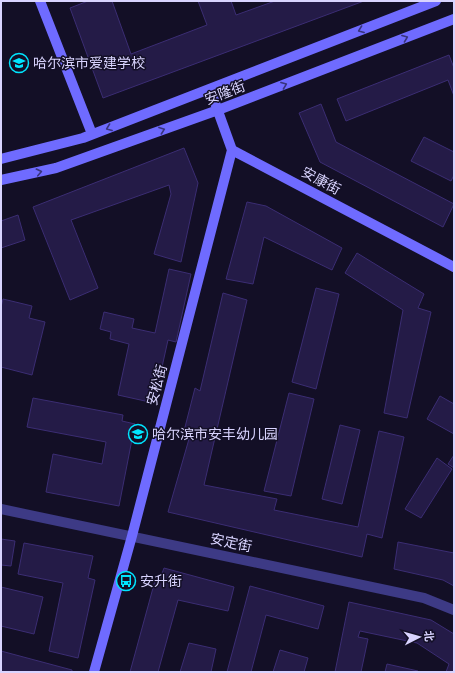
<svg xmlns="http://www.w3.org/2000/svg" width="455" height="673" font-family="'Nunito Sans','Noto Sans SC',sans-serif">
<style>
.building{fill:#241b47;stroke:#3b2d73}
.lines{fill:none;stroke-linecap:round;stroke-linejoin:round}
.street{stroke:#3d3a85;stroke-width:10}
.secondary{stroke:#6f6bff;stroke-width:10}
.oneway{stroke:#38347d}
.labels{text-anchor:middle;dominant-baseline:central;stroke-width:3;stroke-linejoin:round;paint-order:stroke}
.poi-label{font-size:14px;fill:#d9d4ff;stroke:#130f26;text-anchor:start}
.street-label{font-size:14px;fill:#d9d4ff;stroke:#130f26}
</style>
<rect width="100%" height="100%" fill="#130f26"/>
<path class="building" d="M88 1H112L131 54 207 25 198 1H231L236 15 275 1H364L103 98 70 8Z
M449 55 454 68V96L448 80 346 121 337 99Z
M321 104 336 142 454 204 443 227 320 162 299 113Z
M424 137 454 152V175L451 181 411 161Z
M184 148 198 183 181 262 154 254 171 194 169 185 71 220 98 288 70 300 33 207Z
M247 202 266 206 342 248 332 270 264 237 253 284 226 279Z
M18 215 25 240 1 248V221Z
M357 253 424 294 418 308 431 312 407 418 384 413 403 310 345 273Z
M169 269 191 274 176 342 168 340 154 403 118 395 129 344 110 339 111 332 100 329 104 312 134 319 132 328 155 333Z
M316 288 339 294 316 389 292 382Z
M223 293 247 300 204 485 277 499 274 510 358 527 379 431 404 437 382 538 367 534 362 557 168 512 191 432 184 431 195 388 200 391Z
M3 299 32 306 29 318 45 322 32 375 1 367V307Z
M289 393 314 399 291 496 264 491Z
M440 396 454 404V434L427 419Z
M33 398 123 415 122 421 135 424 119 506 46 492 53 454 102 464 106 442 27 427Z
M340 425 360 430 342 504 322 499Z
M454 455V468L448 464Z
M437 458 452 469 421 518 405 509Z
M1 539 15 541 11 566 1 565Z
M398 542 454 553V586L443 580 394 569Z
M24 543 93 556 88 578 95 580 78 658 49 651 63 583 18 574Z
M164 568 234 587 228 611 178 600 158 672H130L156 577 160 579Z
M250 586 324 606 318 629 266 615 251 672H227Z
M1 587 43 597 34 634 1 626Z
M349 602 431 620 454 634V672H446L449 664 417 643 360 631 358 637 368 639 361 672H335Z
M189 643 216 649 211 672H180Z
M280 650 308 658 304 672H273Z
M1 651 72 670V672H1Z
M387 664 418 671V672H385Z"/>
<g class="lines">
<path class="street" d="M1 509 424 598 454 610"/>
<path class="secondary" d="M40 1 92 134
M210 89 232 150 454 267
M1 159 83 138 436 1
M1 180 56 168 218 110 454 19
M94 672 132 536 232 150"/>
</g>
<defs><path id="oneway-chevron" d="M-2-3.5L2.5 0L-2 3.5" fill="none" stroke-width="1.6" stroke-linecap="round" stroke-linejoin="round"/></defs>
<g class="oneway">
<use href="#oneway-chevron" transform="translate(361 30) rotate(159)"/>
<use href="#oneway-chevron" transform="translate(405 38) rotate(-21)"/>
<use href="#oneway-chevron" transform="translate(284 85) rotate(-21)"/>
<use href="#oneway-chevron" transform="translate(109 128) rotate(159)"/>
<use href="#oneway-chevron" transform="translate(162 130) rotate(-20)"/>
<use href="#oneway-chevron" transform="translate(39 172) rotate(-12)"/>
</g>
<defs>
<symbol id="school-ring" viewBox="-11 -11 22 22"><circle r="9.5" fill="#130f26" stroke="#00e5ff" stroke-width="1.5"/><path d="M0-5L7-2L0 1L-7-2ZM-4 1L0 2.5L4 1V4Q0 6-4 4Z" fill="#00e5ff"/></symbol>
<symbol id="bus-ring" viewBox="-11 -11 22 22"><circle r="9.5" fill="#130f26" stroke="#00e5ff" stroke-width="1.5"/><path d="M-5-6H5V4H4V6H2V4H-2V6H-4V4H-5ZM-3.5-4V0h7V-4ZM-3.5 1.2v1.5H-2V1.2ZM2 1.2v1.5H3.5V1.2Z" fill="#00e5ff"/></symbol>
</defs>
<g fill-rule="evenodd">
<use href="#school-ring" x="8" y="52" width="22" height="22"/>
<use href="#school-ring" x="127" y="423" width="22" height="22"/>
<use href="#bus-ring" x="115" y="570" width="22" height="22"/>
</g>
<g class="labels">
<g class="poi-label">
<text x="33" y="63">哈尔滨市爱建学校</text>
<text x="152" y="434">哈尔滨市安丰幼儿园</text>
<text x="140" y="581">安升街</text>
</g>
<g class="street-label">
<text transform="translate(225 93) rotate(-21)">安隆街</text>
<text transform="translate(321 181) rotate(28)">安康街</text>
<text transform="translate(157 385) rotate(-75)">安松街</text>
<text transform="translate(231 543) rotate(12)">安定街</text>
</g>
</g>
<rect width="455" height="673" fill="none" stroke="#d9d4ff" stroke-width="4"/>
<g transform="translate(419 637) rotate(84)" stroke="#130f26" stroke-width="3" paint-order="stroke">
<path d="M0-3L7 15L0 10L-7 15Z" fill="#d9d4ff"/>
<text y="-6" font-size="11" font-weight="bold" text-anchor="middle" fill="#d9d4ff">北</text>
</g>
</svg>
